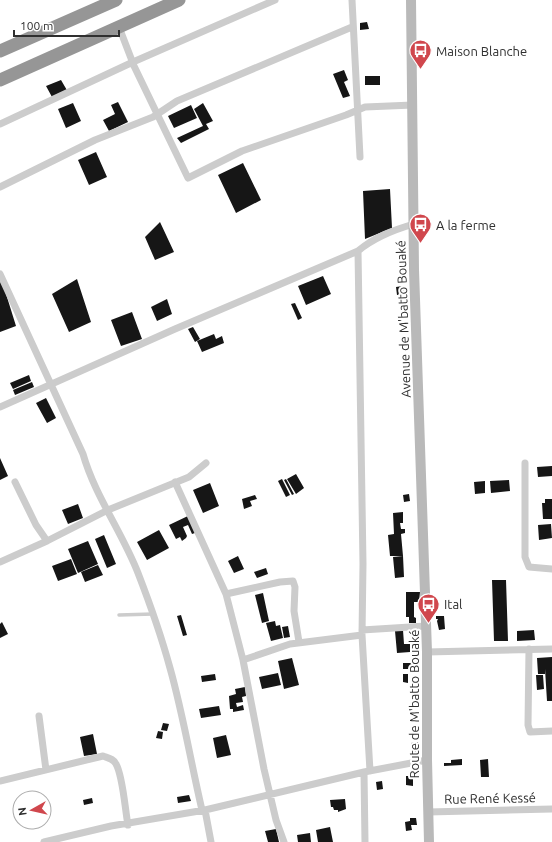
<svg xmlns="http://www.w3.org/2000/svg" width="552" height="842" font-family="Ubuntu,sans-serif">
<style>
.building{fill:#161616}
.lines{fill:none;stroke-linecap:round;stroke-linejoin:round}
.lane{stroke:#ccc;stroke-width:3.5}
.street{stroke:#ccc;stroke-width:7}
.secondary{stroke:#b9b9b9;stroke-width:10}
.highway{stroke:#969696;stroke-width:13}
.labels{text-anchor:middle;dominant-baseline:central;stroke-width:4;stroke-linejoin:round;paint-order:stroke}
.poi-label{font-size:13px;fill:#2f2f2f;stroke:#fff;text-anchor:start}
.street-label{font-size:13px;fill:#2f2f2f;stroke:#fff}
</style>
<rect width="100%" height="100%" fill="#fff"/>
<path class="building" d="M367 22 369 29 360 30V23Z
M344 70 348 80 344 82 350 96 343 98 333 74Z
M365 76H380V85H365Z
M61 80 68 92 52 97 46 86Z
M118 102 128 122 109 131 103 120 115 114 111 105Z
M73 103 81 121 66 128 58 109Z
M203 103 213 121 206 124 209 129 181 143 177 138 203 126 194 109Z
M191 105 197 118 174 128 168 116Z
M96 152 107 177 89 185 78 160Z
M243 163 261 200 236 213 218 175Z
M390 189 392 228 365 239 363 191Z
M160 222 174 252 155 260 145 237Z
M323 276 331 294 306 305 298 286Z
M77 279 91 322 69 332 52 294Z
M2 281 16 326 0 332V282Z
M403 286 404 294 397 295 396 287Z
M167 299 172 314 157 321 151 307Z
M295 303 302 318 298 320 291 304Z
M132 312 142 339 121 346 111 320Z
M193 327 200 339 195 342 188 329Z
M214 334 216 339 222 336 224 343 202 352 197 341Z
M29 375 31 381 13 389 10 383Z
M32 382 34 387 15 395 13 390Z
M46 398 56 418 47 423 36 403Z
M0 458 8 476 0 480Z
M552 466V476L538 477 537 467Z
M296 474 304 488 296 494 287 479Z
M282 479 290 495 286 497 278 481Z
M286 479 294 494 292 495 284 480Z
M509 480 510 491 491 493 490 481Z
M485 481V493L475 494 474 482Z
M210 483 219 506 203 513 193 490Z
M409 494 410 501 404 502 403 495Z
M255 495 257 499 250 501 252 506 244 509 242 499Z
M545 499H552V519H543L542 503H545Z
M78 504 83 518 68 524 62 510Z
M403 512V523H400L401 529H405V533L401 534 403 556H390L388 535 394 534 393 513Z
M190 515 195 533 192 534 188 525 183 527 187 536 186 538 182 541 180 537 176 539 169 525Z
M551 524 552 538 539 540 538 525Z
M159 530 169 548 147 560 137 542Z
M104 535 116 564 107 568 95 539Z
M88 541 98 564 78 573 68 549Z
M238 556 244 569 234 573 228 561Z
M403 556 404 577 395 578 393 557Z
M71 559 77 574 58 581 52 566Z
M98 565 103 575 85 582 81 572Z
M266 568 268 574 257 578 254 572Z
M492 580H506L508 641H494Z
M406 592H420L419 602H414V617L416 618V623H409V617H406Z
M263 593 269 621 262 623 255 595Z
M181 615 187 635 183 636 177 616Z
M436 616H444L445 629 439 630 437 621 438 619H436Z
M275 621 276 626 280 625 283 638 271 641 266 623Z
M2 622 8 634 0 638V624Z
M288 626 290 637 284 638 282 627Z
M403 630 404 644H410V652L397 653 395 631Z
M534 630 535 640 517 641V631Z
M552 657V701H547L545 669V674H538L537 658Z
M292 658 299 685 284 689 278 661Z
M403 663H412V669H403Z
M278 673 281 685 262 689 259 677Z
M215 674 216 680 202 682 201 676Z
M403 674H408V683L403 682Z
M536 675H543L544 689 537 690Z
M245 687 246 696 242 697 243 702 236 703 237 707 243 705 244 710 233 712V709H230L229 696 236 694 235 689Z
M219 706 221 715 201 718 199 709Z
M163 723 169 724 167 731 161 730Z
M158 731 163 732 162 739 156 738Z
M93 734 97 754 84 756 80 737Z
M226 735 231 755 217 758 213 738Z
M418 742 420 754 412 755 411 743Z
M462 759V765L444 766V763H451V760Z
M488 759 489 777H481L480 760Z
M406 776H413V786L406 785Z
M382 781 383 789 377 790 376 782Z
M189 795 191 801 178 803 177 797Z
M92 798 93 803 84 805 83 800Z
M345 799 346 809 338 812V810H334L333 807H331L330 800Z
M410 818H416L417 825H411L412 830 406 831 405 822 410 821Z
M330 827 333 842H318L316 830Z
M276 829 279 842H268L265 831Z
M310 833 311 842H298L297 835Z"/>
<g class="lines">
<path class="lane" d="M119 615 153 614"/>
<path class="street" d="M352 0 360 157
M119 27 134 66 188 178 242 151 346 115 365 107 413 105
M0 124 133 62 275 0
M0 187 95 140 153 117 177 101 352 27
M358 251 363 564 362 635 370 771
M0 274 83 454C95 496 122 532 138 573 150 604 161 635 170 668 183 714 191 763 202 810
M0 407 175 329 358 251C375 237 393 230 414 224
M525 463V557L529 567 552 569
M15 482 36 525 47 541
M175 482 226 594 243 660 264 769 276 820 284 842
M0 562 47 541 108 510 189 477 206 463
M226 594 280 582 293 581 295 587 294 611 299 642
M362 630 426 626
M529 649 528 725 530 732 552 731
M427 652 552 649
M243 660 290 644 362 635
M39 716 46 770
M364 772 365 842
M0 781 103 756C108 758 114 759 116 764 123 776 125 810 128 825
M205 810 211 842
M428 812 552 809
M44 842 111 826 205 810 364 772 427 760"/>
<path class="secondary" d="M411 0 414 270 427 652V760L429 842"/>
<path class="highway" d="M0 51 116 0
M0 80 179 0"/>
</g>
<defs>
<symbol id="bus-pin" viewBox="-11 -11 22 30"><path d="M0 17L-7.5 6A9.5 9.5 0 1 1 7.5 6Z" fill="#d0474d" stroke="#fff"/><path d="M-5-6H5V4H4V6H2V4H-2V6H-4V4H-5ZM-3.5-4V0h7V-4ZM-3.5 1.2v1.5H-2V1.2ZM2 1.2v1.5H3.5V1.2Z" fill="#fff"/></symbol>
</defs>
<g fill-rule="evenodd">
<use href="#bus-pin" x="408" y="38" width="25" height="34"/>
<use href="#bus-pin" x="408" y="212" width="25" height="34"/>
<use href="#bus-pin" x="416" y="592" width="25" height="34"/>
</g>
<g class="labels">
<g class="poi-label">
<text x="436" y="51">Maison Blanche</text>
<text x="436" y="225">A la ferme</text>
<text x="444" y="604">Ital</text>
</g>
<g class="street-label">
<text transform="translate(403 319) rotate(-92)">Avenue de M'batto Bouaké</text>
<text transform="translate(414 704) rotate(-90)">Route de M'batto Bouaké</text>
<text transform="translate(490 798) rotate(-1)">Rue René Kessé</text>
</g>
</g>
<g transform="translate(32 810) rotate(262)"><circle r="19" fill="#ffffff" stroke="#acacac"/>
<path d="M0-3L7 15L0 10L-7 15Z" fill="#d0474d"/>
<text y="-6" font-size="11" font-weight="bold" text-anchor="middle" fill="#2f2f2f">N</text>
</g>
<path d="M14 30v6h105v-6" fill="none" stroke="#2f2f2f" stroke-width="2"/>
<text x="20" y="30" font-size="12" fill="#2f2f2f" stroke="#ffffff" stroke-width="3" paint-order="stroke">100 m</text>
</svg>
